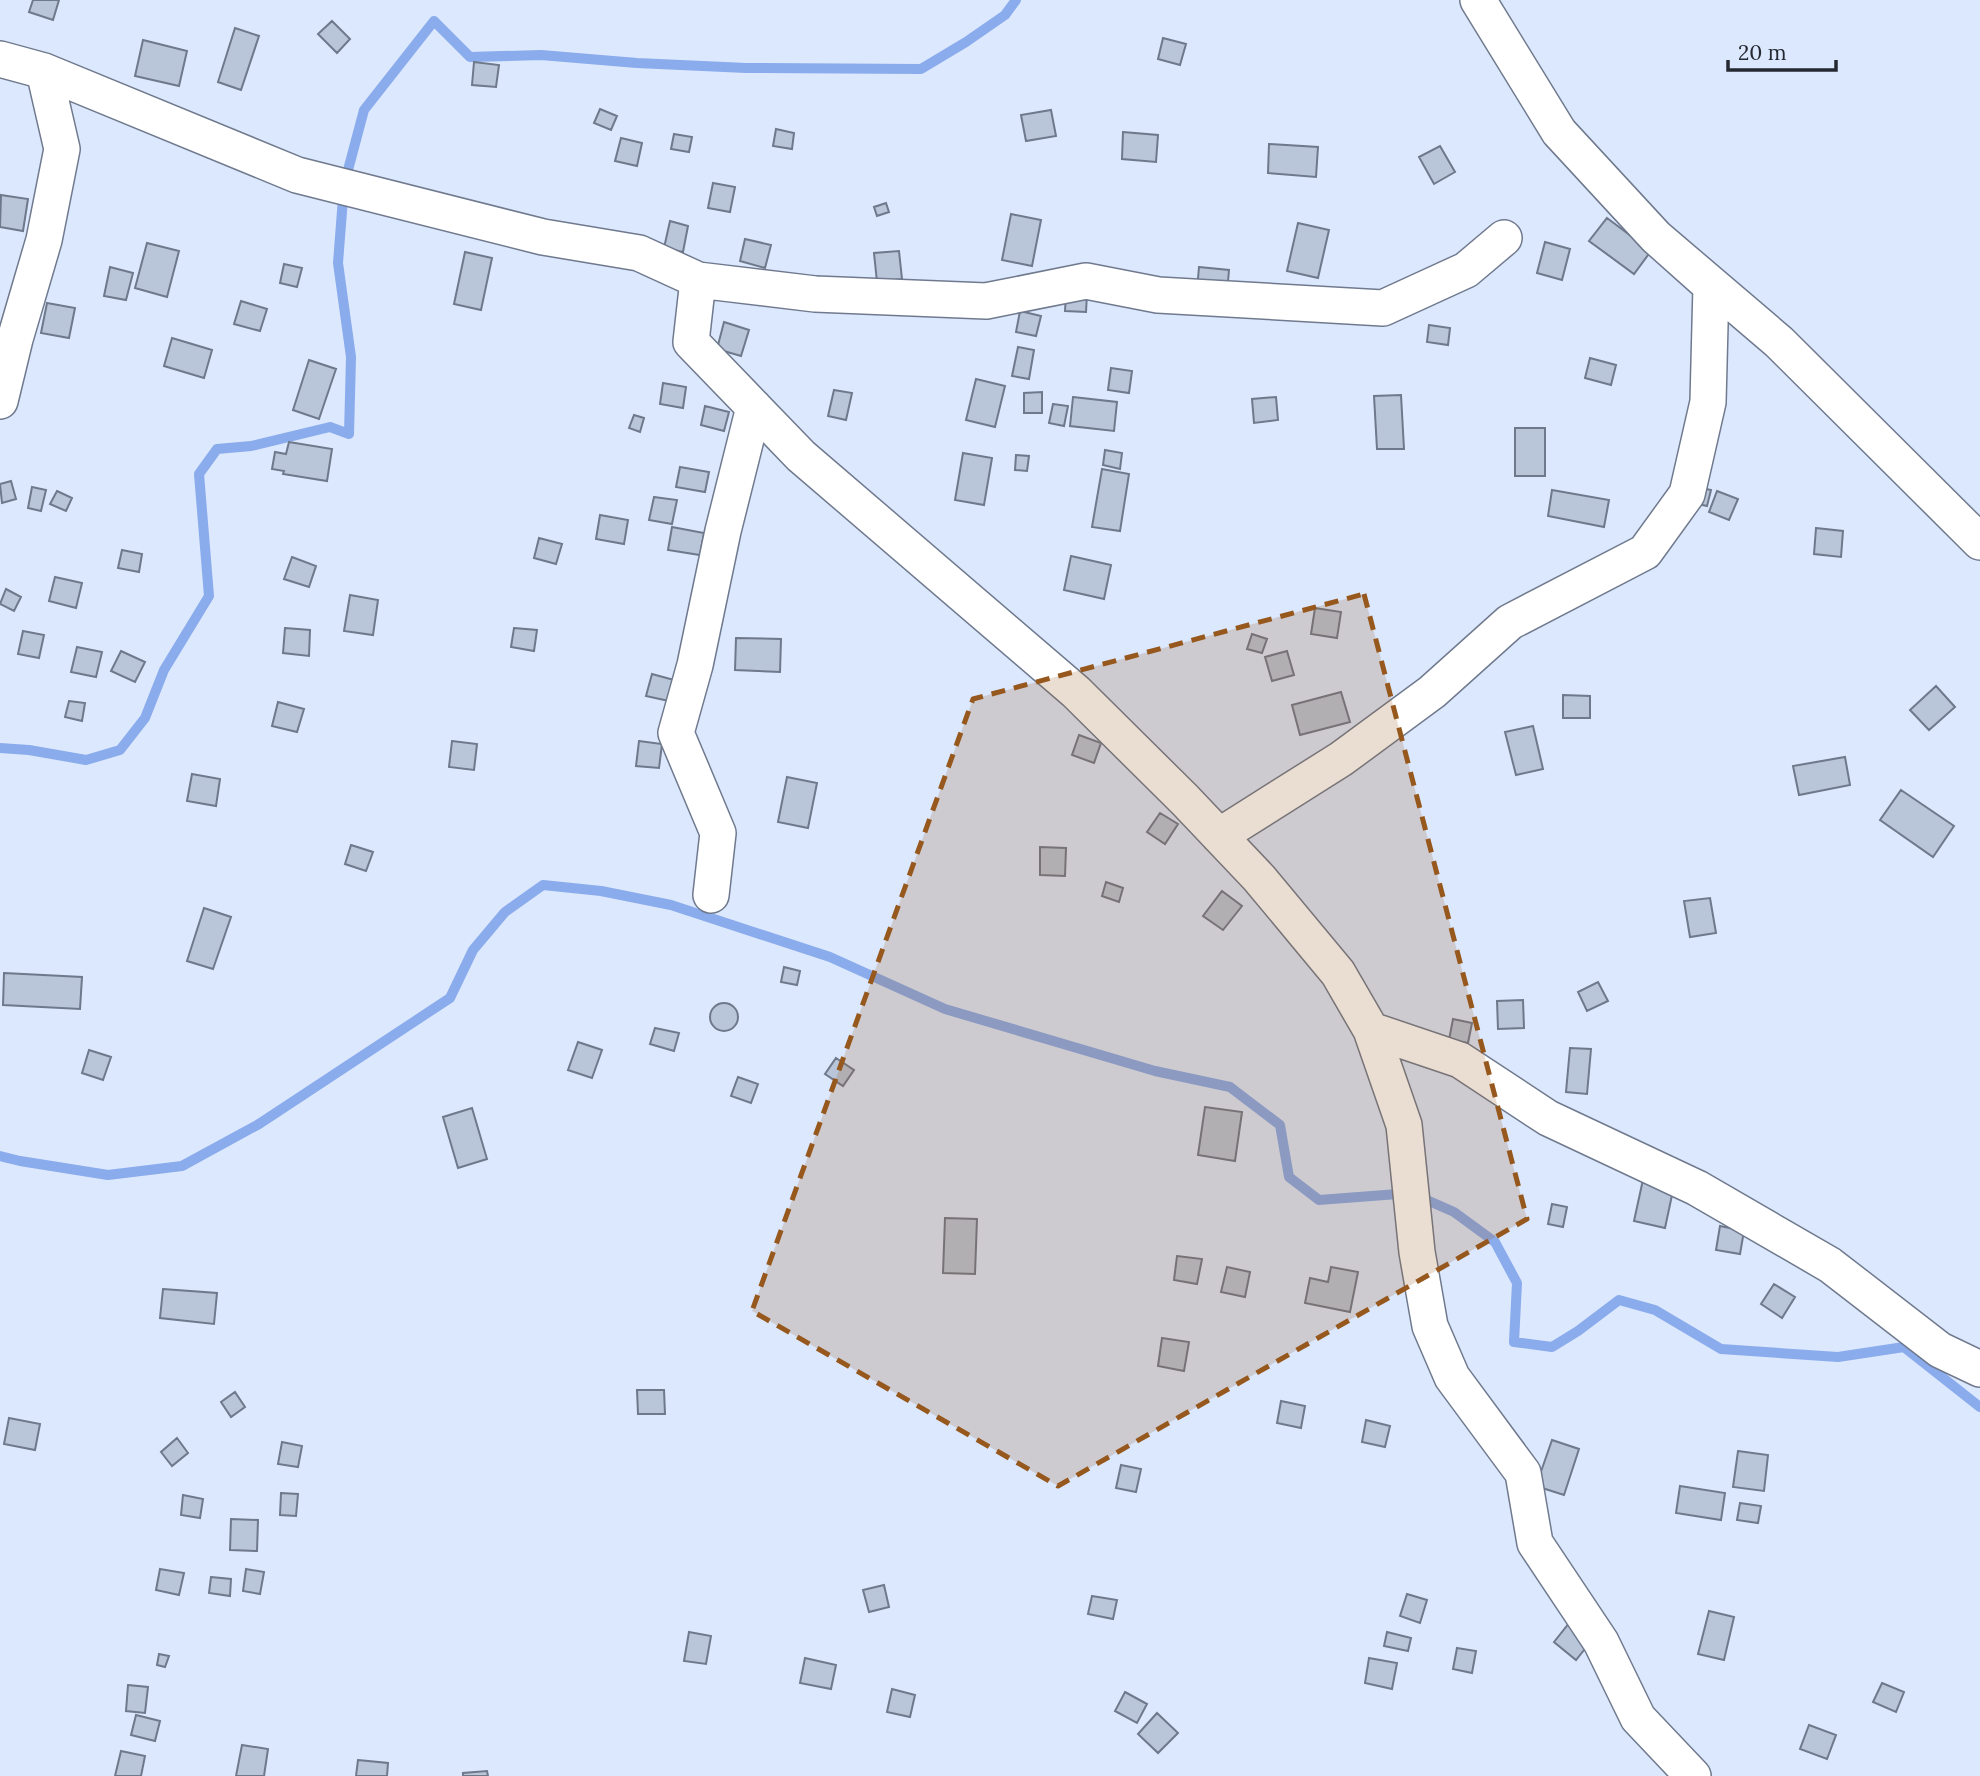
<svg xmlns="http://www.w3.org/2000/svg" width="1980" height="1776" font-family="Lora,serif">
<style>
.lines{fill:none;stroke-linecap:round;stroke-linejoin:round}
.stream{stroke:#8aabec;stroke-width:10}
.building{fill:#b9c5d9;stroke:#6f798c;stroke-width:2}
.minor-casing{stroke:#707a8e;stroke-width:38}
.minor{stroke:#fff;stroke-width:35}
.marked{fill:#96581d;fill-opacity:0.2;stroke:#96581d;stroke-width:5;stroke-dasharray:14 9;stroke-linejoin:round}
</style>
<rect width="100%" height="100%" fill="#dce8fd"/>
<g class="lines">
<path class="stream" d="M0 748 29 750 86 760 120 750 145 718 164 670 209 596 199 474 217 449 251 446 330 427 349 434 351 357 338 263 344 185 364 110 434 21 470 57 541 55 637 63 746 68 921 69 966 42 1005 15 1016 0
M0 1156 20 1161 108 1175 182 1166 259 1124 450 998 473 950 505 912 543 885 601 891 671 905 830 957 945 1009 1155 1071 1230 1087 1280 1125 1289 1177 1319 1200 1411 1193 1454 1212 1495 1242 1517 1283 1514 1342 1552 1347 1578 1331 1619 1300 1655 1310 1721 1349 1838 1357 1904 1347 1980 1407"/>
</g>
<path class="building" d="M33 0H59L53 20 29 12Z
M332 21 350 39 337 53 318 34Z
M235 28 259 36 241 90 218 82Z
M1163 38 1186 44 1180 65 1158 59Z
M143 40 187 51 179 86 135 76Z
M474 62 499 65 496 87 472 85Z
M600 109 617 116 611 130 594 123Z
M1051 110 1056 136 1026 141 1021 115Z
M776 129 794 133 792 149 773 146Z
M1123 132 1158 135 1156 162 1122 159Z
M674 134 692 137 689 152 671 149Z
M621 138 642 143 637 166 615 161Z
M1269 144 1318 147 1316 177 1268 173Z
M1440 146 1455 172 1434 184 1419 157Z
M713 183 735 187 730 212 708 208Z
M1 195 28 199 23 231 0 227Z
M886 203 889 212 877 216 874 207Z
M1011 214 1041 220 1032 266 1002 260Z
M1607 218 1651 251 1634 274 1589 241Z
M670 221 688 226 683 252 664 248Z
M1298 223 1329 230 1318 278 1287 271Z
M745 239 771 245 765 268 740 261Z
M1545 242 1570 249 1562 280 1537 273Z
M147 243 179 251 167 297 135 288Z
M899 251 902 279 877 282 874 253Z
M465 252 492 258 481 310 454 304Z
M284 264 302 268 297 287 280 283Z
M110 267 133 273 126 300 104 296Z
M1199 267 1229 270 1227 293 1197 290Z
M1066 293 1087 294 1086 312 1065 311Z
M241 301 267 309 260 331 234 324Z
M47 303 75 308 69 338 41 333Z
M1020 311 1041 316 1036 336 1016 332Z
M724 322 749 330 741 356 717 349Z
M1429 325 1450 328 1448 345 1427 342Z
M172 338 212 350 204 378 164 366Z
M1018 347 1034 350 1029 379 1012 376Z
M1590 358 1616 365 1611 385 1585 378Z
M309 360 336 369 319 419 293 410Z
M1111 368 1132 371 1129 393 1108 390Z
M976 379 1005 386 995 427 966 420Z
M663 383 686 387 683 408 660 404Z
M834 390 852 393 846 420 828 416Z
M1042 392V413H1024V393Z
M1401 395 1404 449H1377L1374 396Z
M1073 397 1117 402 1114 431 1070 426Z
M1276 397 1278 420 1254 423 1252 399Z
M1053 404 1068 406 1064 426 1049 423Z
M705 406 729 412 724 431 701 425Z
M634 415 644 418 640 432 629 428Z
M1515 428H1545V476H1515Z
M289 442 332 449 327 481 283 474 284 471 272 469 275 452 286 454Z
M1105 450 1122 453 1120 469 1103 465Z
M963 453 992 458 984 505 955 500Z
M1016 455 1029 456 1027 471 1015 470Z
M680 467 709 472 705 492 676 487Z
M1102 469 1129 474 1120 531 1092 527Z
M11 481 16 499 2 503 0 484Z
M1692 486 1711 490 1707 506 1689 502Z
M32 487 46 490 41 511 28 508Z
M1552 490 1609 500 1604 527 1548 516Z
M57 491 72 498 66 511 50 504Z
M1717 491 1738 499 1729 520 1709 512Z
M654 497 677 500 672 524 649 520Z
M600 515 628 520 624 544 596 539Z
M672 527 704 533 700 555 668 550Z
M1816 528 1843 531 1841 557 1814 554Z
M539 538 562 544 556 564 534 558Z
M122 550 142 554 139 572 118 568Z
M1071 556 1111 565 1104 599 1064 590Z
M292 557 316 566 309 587 284 579Z
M55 577 82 583 76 608 49 601Z
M6 589 21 597 14 611 0 604Z
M350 595 378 600 373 635 344 631Z
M1315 608 1341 612 1337 638 1311 634Z
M285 628 310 630 309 656 283 653Z
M514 628 537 630 534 651 511 647Z
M23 631 44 635 39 658 18 654Z
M1252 634 1267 639 1262 653 1247 649Z
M736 638 781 639 780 672 735 670Z
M77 647 102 652 96 677 71 672Z
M121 651 145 662 135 682 111 671Z
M1287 651 1294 675 1272 681 1265 657Z
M652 674 674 680 669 701 646 696Z
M1936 686 1955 707 1929 730 1910 710Z
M1341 692 1350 722 1300 735 1292 705Z
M1563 695 1590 696V718H1563Z
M69 701 85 703 82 721 65 717Z
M278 702 304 709 297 732 272 726Z
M1533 726 1543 769 1516 775 1505 732Z
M1079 735 1101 743 1094 763 1072 755Z
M452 741 477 744 474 770 449 767Z
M639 741 662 744 659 768 636 766Z
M1845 757 1850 785 1799 795 1793 766Z
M192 774 220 779 216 806 187 801Z
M787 777 817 783 808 828 778 822Z
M1901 790 1954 826 1933 857 1880 820Z
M1160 813 1178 824 1165 844 1147 832Z
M351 845 373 852 366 871 345 864Z
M1040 847 1066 848 1065 876 1040 875Z
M1106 882 1123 888 1119 902 1102 896Z
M1222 891 1242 906 1223 930 1203 916Z
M1710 898 1716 933 1690 937 1684 901Z
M204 908 231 917 213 969 187 961Z
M784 967 800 971 797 985 781 982Z
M4 973 82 977 80 1009 3 1005Z
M1598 982 1608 1001 1587 1011 1578 992Z
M1523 1000 1524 1028 1498 1029 1497 1001Z
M710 1017a14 14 0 1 1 28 0a14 14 0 1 1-28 0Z
M1453 1019 1472 1023 1468 1043 1449 1040Z
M655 1028 679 1033 674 1051 650 1044Z
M578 1042 602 1050 592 1078 568 1070Z
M1570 1048 1591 1049 1587 1094 1566 1092Z
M89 1050 111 1057 103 1080 82 1073Z
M836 1058 854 1070 843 1086 825 1074Z
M738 1077 758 1084 751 1103 731 1096Z
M1205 1107 1242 1112 1235 1161 1198 1155Z
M472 1108 487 1159 458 1168 443 1117Z
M1644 1175 1675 1181 1665 1228 1634 1221Z
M1552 1204 1567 1207 1563 1227 1548 1224Z
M945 1218 977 1219 975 1274 943 1273Z
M1720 1226 1744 1231 1740 1254 1716 1250Z
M1177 1256 1202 1259 1197 1284 1174 1280Z
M1227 1267 1250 1272 1245 1297 1221 1292Z
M1331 1267 1358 1272 1350 1312 1305 1303 1310 1278 1328 1282Z
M1774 1284 1795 1297 1782 1318 1761 1304Z
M163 1289 217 1293 214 1324 160 1318Z
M1162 1338 1189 1342 1184 1371 1158 1366Z
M637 1390H664L665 1414H638Z
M235 1392 245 1407 231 1417 221 1402Z
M1281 1401 1305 1406 1301 1428 1277 1423Z
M9 1418 40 1424 35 1450 4 1444Z
M1366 1420 1390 1426 1385 1447 1362 1442Z
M177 1438 188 1453 172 1466 161 1452Z
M1552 1440 1579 1449 1564 1495 1536 1486Z
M282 1442 302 1446 298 1467 278 1464Z
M1738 1451 1768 1455 1764 1491 1733 1487Z
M1121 1465 1141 1469 1136 1492 1116 1488Z
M1680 1486 1725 1493 1721 1520 1676 1513Z
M281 1493 298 1494 296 1516 280 1515Z
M183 1495 203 1499 200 1518 181 1515Z
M1740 1503 1761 1506 1758 1523 1737 1520Z
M231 1519 258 1520 257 1551 230 1550Z
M160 1569 184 1573 179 1595 156 1590Z
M246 1569 264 1572 260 1594 243 1591Z
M211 1577 231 1579 230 1596 209 1593Z
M884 1585 889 1607 869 1612 863 1590Z
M1407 1594 1427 1600 1420 1623 1400 1616Z
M1092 1596 1117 1600 1113 1619 1088 1614Z
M1709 1611 1734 1617 1724 1660 1698 1654Z
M1570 1622 1592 1640 1576 1660 1554 1642Z
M689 1632 711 1636 706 1664 684 1661Z
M1387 1632 1411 1638 1408 1651 1384 1646Z
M1457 1648 1476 1651 1472 1673 1453 1669Z
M159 1654 169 1656 165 1667 157 1665Z
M805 1658 836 1665 831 1689 800 1683Z
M1369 1658 1397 1663 1392 1689 1365 1683Z
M1882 1683 1904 1692 1896 1712 1873 1702Z
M128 1685 148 1687 145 1713 126 1711Z
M892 1689 915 1695 910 1717 887 1712Z
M1125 1692 1147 1704 1137 1723 1115 1711Z
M1157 1713 1178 1733 1158 1753 1138 1734Z
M136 1715 160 1721 155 1741 131 1735Z
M1809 1725 1836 1735 1827 1759 1800 1749Z
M242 1745 268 1749 264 1776H236Z
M121 1751 145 1756 141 1776H115Z
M358 1760 388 1763 387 1776H356Z
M487 1771 488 1776H463V1773Z"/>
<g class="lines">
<defs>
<path id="minor" d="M1478 0 1559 132 1656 237 1779 342 1980 542
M0 59 44 71 297 175 543 237 639 253 698 280 691 342 801 456 1076 692 1185 800 1259 878 1338 973 1371 1030 1404 1125 1417 1252 1430 1326 1452 1377 1523 1473 1535 1543 1601 1642 1638 1718 1693 1776
M698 280 815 294 986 301 1086 281 1158 295 1383 308 1466 270 1504 238
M0 401 15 339 44 240 62 149 44 71
M1219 836 1341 759 1432 692 1510 622 1645 552 1687 494 1708 402 1711 286 1656 237
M711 895 718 833 676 733 695 665 723 531 754 407
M1371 1030 1460 1060 1548 1118 1697 1188 1830 1265 1940 1350 1980 1369"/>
</defs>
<use href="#minor" class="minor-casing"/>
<use href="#minor" class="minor"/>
</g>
<path class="marked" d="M1364 594 1527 1219 1058 1486 752 1311 973 699Z"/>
<path d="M1728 60v10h108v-10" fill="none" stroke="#252a32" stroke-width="3.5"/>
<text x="1738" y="60" font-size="21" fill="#252a32" stroke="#dce8fd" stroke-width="5" paint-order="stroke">20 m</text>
</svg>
